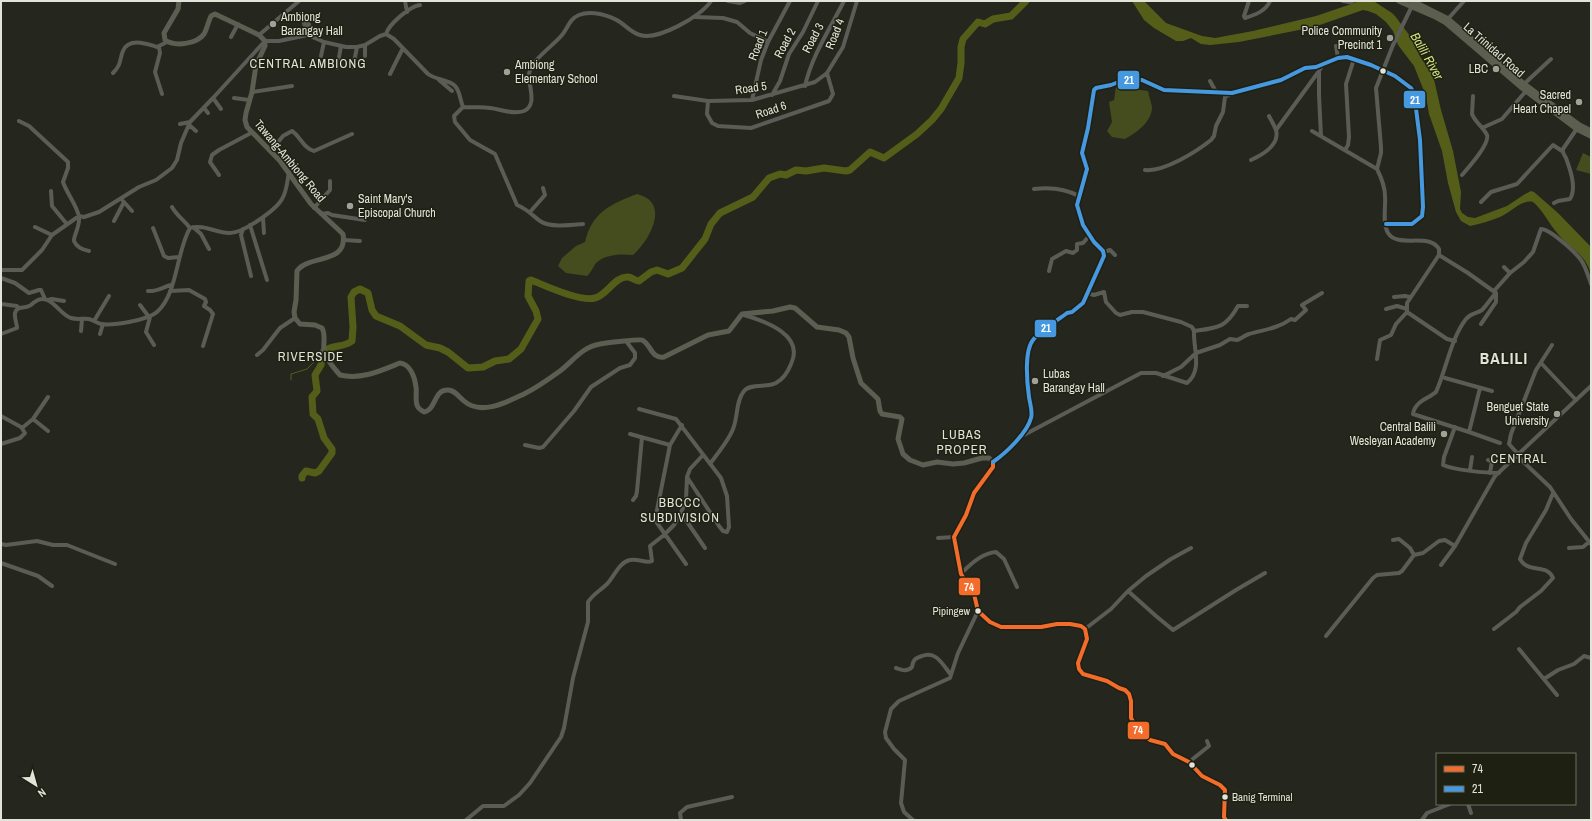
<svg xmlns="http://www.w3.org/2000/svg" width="1592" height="821" font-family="'Archivo Narrow',sans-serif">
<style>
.green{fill:#454c1d}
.water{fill:#545e19}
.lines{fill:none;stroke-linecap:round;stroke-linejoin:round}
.stream{stroke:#545e19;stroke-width:1}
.river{stroke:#545e19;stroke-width:7}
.minor{stroke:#5b5c55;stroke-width:4}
.major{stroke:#5c5e52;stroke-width:5}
.highway{stroke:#5c5f50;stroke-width:5.5}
.bus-1-casing{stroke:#1e2112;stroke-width:7}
.bus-2-casing{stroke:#1e2112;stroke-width:7}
.bus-1{stroke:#f36c2b;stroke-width:4}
.bus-2{stroke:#4699e1;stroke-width:4}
.poi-dot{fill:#a0a298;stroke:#1e2112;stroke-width:1.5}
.bus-dot{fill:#e2e4da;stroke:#1e2112;stroke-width:1.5}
.labels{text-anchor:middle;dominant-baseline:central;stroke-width:3;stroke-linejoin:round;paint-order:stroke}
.bus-label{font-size:11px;fill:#e2e4da;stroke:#1e2112;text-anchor:end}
.poi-label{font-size:12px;fill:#e2e4da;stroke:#1e2112;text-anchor:end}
.street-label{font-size:12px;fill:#e2e4da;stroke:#1e2112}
.water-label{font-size:13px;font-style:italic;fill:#d0e27e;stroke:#1e2112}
.neighbourhood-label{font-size:13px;letter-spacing:1px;fill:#e2e4da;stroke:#1e2112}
.district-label{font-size:16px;font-weight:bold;letter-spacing:1px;fill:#e2e4da;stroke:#1e2112}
.line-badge{stroke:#1e2112;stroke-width:1.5}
.badge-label{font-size:11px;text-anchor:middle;font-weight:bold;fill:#fff}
</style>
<rect width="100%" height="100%" fill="#25261e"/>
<path class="green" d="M1116 87 1148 91C1149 96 1151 102 1152 107 1152 122 1136 133 1125 139L1112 137 1107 131 1112 122 1109 102 1114 100Z
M1583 153 1591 157V174L1576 170Z
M637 194C671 202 650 240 633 255 621 254 606 254 596 263 593 267 591 273 587 276L566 273 558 266 562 258 576 246 585 242C592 212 611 204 637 194Z"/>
<path class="water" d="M1132 1H1144L1166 23 1202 36 1215 38 1253 31 1316 16 1360 1 1375 2 1392 13 1395 16 1410 36 1421 58 1433 75 1441 110 1453 151 1461 192 1460 209 1462 213 1468 217 1475 218 1507 206 1525 194 1531 191 1534 192 1558 213 1591 247V274C1585 253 1570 249 1558 234 1549 224 1543 210 1533 202 1522 199 1510 213 1500 217 1490 221 1480 224 1470 226L1461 221 1456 212 1448 183 1442 151 1429 114 1426 96 1414 66 1398 45 1393 31 1386 22 1376 14 1368 11 1363 10 1314 27 1239 42 1210 45 1201 44 1191 38 1183 41H1176L1154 28 1144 20Z"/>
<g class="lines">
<path class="stream" d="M291 380V374L307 369 322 354"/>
<path class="river" d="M302 478V476L306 471 315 473 319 471 332 453V449L324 438 318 419 313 414 312 397 317 391 315 375 321 365 323 352C335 343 341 349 352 341L353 327 351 297 354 292 360 289 368 293 372 310 376 316 400 326 426 345 440 348 448 352 468 368 483 367 495 361 509 359 521 349 538 319 536 311 528 296 529 281 531 280C546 286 580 302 595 298 607 295 615 276 628 277 632 277 635 281 639 281L651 272 657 270 668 274 682 268 705 239 711 224 720 213 753 197 769 178 780 174 786 175 796 170 806 171 824 168 846 171 850 170 870 152 884 158 917 134 932 120 941 109 959 78 961 63V47L963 39 978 22 985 24 993 19 1011 16 1026 1"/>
<path class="minor" d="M405 1 407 12
M728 1 740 3 745 1
M1249 1 1244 16 1245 18C1255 15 1266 11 1270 1
M1343 1 1350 2 1353 1
M301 14 308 35
M306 16 313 37
M695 17 723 18 737 22 750 33 768 42
M1447 20 1464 1
M386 34C389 24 410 6 420 5
M259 35 299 1
M231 37 238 24
M365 45V56
M1336 46 1338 58
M159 47 160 53 155 72 162 94
M321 56 324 42
M353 67 357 47
M337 68 341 46
M1319 72V95L1321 136
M113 73C122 64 119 60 123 51 129 37 147 44 157 47L167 42
M390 74 403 48
M439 80 452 91
M1210 81 1215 90V93
M1523 85 1551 59
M805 86C812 55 830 29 844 1
M252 92 292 86
M772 95 780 81 789 54 803 32 818 1
M674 96 708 101 752 100 815 82 827 73 843 47 857 1
M213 98 221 109
M234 98 249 100
M752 100 761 60 768 42 790 1
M708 101 707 114 712 123 718 126 751 128 829 101 833 94 827 73
M204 108 208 113
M19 121 29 126 68 162V168L63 182C67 194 77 205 79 217 80 227 73 237 74 241 77 248 83 250 89 251
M180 124 190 122
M188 124 196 131
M1482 128 1502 119 1526 91
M1276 130 1319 71 1323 64
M1312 131 1377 169C1381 177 1385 186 1385 196 1386 206 1382 223 1388 233 1398 249 1429 232 1439 249V255L1407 303V312L1396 324 1391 335 1380 340 1377 359
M1345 150 1348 145 1349 137 1346 84 1354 59
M271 151 283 136 292 131C300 136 304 149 314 151L352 134
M1251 160C1262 155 1280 145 1276 130 1274 125 1271 120 1269 116
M1377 169 1381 153V147L1376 88 1393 45 1413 4
M1145 170C1164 172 1196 152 1211 140L1214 136 1216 126 1223 112 1225 97 1229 95
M219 175 210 162 212 155 219 150 251 133
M1462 175C1468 168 1490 144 1487 135 1483 127 1475 122 1472 114L1473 96
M1034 189C1050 187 1064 188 1079 196
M51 191 52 206 66 223
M123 201 132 211
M1481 202 1491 192 1517 184 1553 145 1562 151
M1554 203 1558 201 1570 199C1577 188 1570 169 1566 158 1564 154 1562 153 1563 149L1578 127
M172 207C177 216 184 220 190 228
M314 208 330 190V181
M530 212 545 195 543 188
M321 214 328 213 332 215 365 220
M263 218 264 233
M114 221 124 202
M583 224C572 225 550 228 540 221 532 215 527 209 517 205L495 154 470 140 455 122 454 116 463 107C472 107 481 107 490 108 500 109 514 115 524 111 538 105 528 85 529 74 531 60 553 46 562 35 568 28 569 19 579 15 591 10 609 15 620 22 626 26 632 33 640 35 657 41 702 16 711 1
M250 225 267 280
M35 227 52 235
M193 227 201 234 209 249
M153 228 164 256 168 258 179 257
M243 229 241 235 251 276
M344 240 360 241
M1104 252 1110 250 1115 255
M1439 255 1468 273 1496 293V302L1481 324
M1504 267 1510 273
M1 270H22L42 250 52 235 79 216 84 217 99 212 139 187 156 180 172 168 177 160 181 143 190 122 213 98 265 41H279L308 35 324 42 346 47H357L365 45 380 36 386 34 394 39 428 74C436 80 450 80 455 86 460 91 460 100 463 107
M1049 271 1052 259 1066 251 1073 253 1077 250V244L1083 243 1090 235
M1 278 15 283 29 293 39 290H41L45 299
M148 291C156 292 163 287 171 285
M170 291 189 290 205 299 206 302 204 306 210 310 213 314 203 346
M1494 291 1510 273 1524 262 1533 252 1541 229C1550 229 1575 252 1581 260 1586 267 1588 276 1591 284
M1496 293C1491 298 1487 305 1482 310 1476 314 1471 313 1466 319 1451 338 1446 370 1436 392 1428 399 1415 401 1413 414L1469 432 1500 443
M1394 297 1405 296 1410 297
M48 300 52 299 64 301
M1 304 17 306 18 309
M140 305 149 317
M1386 309 1397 306 1407 309
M1407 312 1447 339 1455 341
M150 317 146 332 154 345
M94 321 109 296
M81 331 82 319
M1194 331C1217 328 1226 328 1238 306H1247
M1 334 17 328C17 322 11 312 19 308 23 307 27 308 31 305 33 303 36 301 38 300 51 294 60 315 71 318 77 320 83 318 89 319 93 320 97 323 101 324 113 326 148 320 157 312 178 293 176 252 190 228 204 224 216 233 229 233 242 234 276 210 282 199 287 191 287 182 289 172
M100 334 103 324
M257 355 263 350 280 328 295 318
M1541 363 1576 400
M1163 376 1181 367 1196 353 1220 345 1230 339 1237 340C1241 339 1245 335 1249 334 1263 330 1279 328 1291 319L1295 320 1306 310 1302 305 1322 293
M1445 378 1492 391
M639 409 676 419 721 478 727 496 729 527 727 532 723 531 719 526 687 477
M1 416 21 427 25 433 20 438 1 444
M33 419 48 431
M682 425 670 445 655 520 686 564
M1455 427 1444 457 1443 465C1454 470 1486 473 1499 473
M22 428 33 419 48 397
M1469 432 1480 388
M630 434 670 445
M1022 436 1141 373H1156L1187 383C1203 370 1193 348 1194 331L1192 327 1181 322 1143 312H1132L1120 315 1116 313 1106 302 1104 292 1094 295 1087 293
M525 445 539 448 543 447 574 411 591 387 620 368 630 365 635 358V353L626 341
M1518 454 1509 444 1511 434 1536 370 1552 345
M1517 456 1550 487 1571 519 1591 544
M1488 460 1492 461 1490 473
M993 462C1006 453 1027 433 1031 418 1033 412 1030 404 1029 397 1027 383 1024 351 1033 340 1040 331 1058 320 1067 313L1072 312 1083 303 1104 256 1103 251 1094 242 1083 225 1077 205 1087 169 1082 153 1088 128 1094 90 1096 88 1111 85 1124 80H1142L1164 90 1232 93 1281 80 1305 68 1316 67 1338 58 1347 57 1371 65 1395 76 1411 88 1414 93 1420 140 1423 207 1422 216 1412 224H1386
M710 464C717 454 731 438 734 426 738 414 736 401 744 391 751 383 767 388 776 383 783 379 788 372 791 364 805 335 765 321 744 315
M1470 470 1472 457
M633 500 636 496 637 491 642 437
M681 513 705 548
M938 538 954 537
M1393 540 1399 539 1410 548 1414 555
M1 544 6 545 37 541 53 545H67L115 564
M1569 548 1583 547 1589 542
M1 563 38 576 52 586
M1441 565 1455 546 1495 476 1591 386
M961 574C970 564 983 553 996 552L1004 559 1017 587
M1128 591 1156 616 1173 630 1236 590 1265 573
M1085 629 1111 609 1128 591 1146 576 1171 559 1191 548
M1494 629 1516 612 1520 607 1541 591 1553 578C1547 563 1528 574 1520 559L1526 543 1546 510 1553 493
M1326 636 1373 578 1377 575 1399 573 1402 571 1414 555 1423 553 1439 541 1445 540 1455 546
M1519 649 1557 695
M896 668C902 670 907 672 912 667 913 660 915 658 922 656 936 650 943 665 951 675
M1544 679 1558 670 1574 664 1584 656 1591 658
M1189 762 1209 746 1207 741
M1468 804 1471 813
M466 820 483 806H504L519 795 530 783 561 737 564 728 573 678 588 622V602C593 594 601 590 607 584 614 577 619 562 630 560 638 558 646 564 652 561L650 546 664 535 674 525 681 513 686 500 687 477 690 469 703 455
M681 820 680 813 687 807 732 797
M913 820 904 812 901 803 905 760 894 749 886 738 885 732 891 709 899 701 950 678 958 653 978 611
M1422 820 1427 813 1450 804"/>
<path class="major" d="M179 1 178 9 164 33 165 40C175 47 197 44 204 34 207 29 208 22 211 16L215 14 259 35 265 41V46L256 65 252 92 246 113 245 120 247 127 280 161 311 204 343 234C348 265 309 254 297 271L296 300 294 312 295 318 300 324 315 325 322 328C326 335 323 343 324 351 326 360 334 368 340 375 361 380 380 371 400 363 410 364 415 377 416 387 417 393 415 400 417 405 418 409 421 410 424 412 436 410 434 390 447 390 454 389 459 397 464 401 481 416 507 402 524 394 536 388 549 379 560 371 573 361 582 347 600 344 605 343 639 339 642 340 651 344 651 359 664 357L708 335 729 331 742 314 773 311 790 307 795 308 817 327 839 330 846 333 849 337 853 358 861 383 878 399 880 411 882 414 900 417 902 419 898 439 903 454 910 460 923 465 937 462 953 464 964 463 982 458H989L993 462V467L974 493 966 515 954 537 961 574 974 594 978 611 990 622 1001 627H1041L1057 624H1070L1081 626 1085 629 1087 639 1078 663 1079 669 1083 674 1107 681 1119 688 1125 690 1129 694 1131 701V718L1139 732 1150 740 1165 744 1173 754 1189 762 1202 776 1220 785 1225 790 1224 817 1226 820"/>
<path class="highway" d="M1399 1 1436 17 1445 22 1521 87 1577 129 1591 136
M1412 1 1448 19 1524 84 1579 125 1591 131"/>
<defs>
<path id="bus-1" d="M993 462V467L974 493 966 515 954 537 961 574 974 594 978 611 990 622 1001 627H1041L1057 624H1070L1081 626 1085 629 1087 639 1078 663 1079 669 1083 674 1107 681 1119 688 1125 690 1129 694 1131 701V718L1139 732 1150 740 1165 744 1173 754 1189 762 1202 776 1220 785 1225 790 1224 817 1226 820"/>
<path id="bus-2" d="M993 462C1006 453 1027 433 1031 418 1033 412 1030 404 1029 397 1027 383 1024 351 1033 340 1040 331 1058 320 1067 313L1072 312 1083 303 1104 256 1103 251 1094 242 1083 225 1077 205 1087 169 1082 153 1088 128 1094 90 1096 88 1111 85 1124 80H1142L1164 90 1232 93 1281 80 1305 68 1316 67 1338 58 1347 57 1371 65 1395 76 1411 88 1414 93 1420 140 1423 207 1422 216 1412 224H1386"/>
</defs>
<use href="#bus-1" class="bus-1-casing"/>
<use href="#bus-2" class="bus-2-casing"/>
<use href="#bus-1" class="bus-1"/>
<use href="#bus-2" class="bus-2"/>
</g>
<g class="poi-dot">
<circle cx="273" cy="24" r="4"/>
<circle cx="1390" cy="38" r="4"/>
<circle cx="1496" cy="69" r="4"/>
<circle cx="507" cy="72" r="4"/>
<circle cx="1579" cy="102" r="4"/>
<circle cx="350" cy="206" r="4"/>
<circle cx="1035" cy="381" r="4"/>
<circle cx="1557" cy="414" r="4"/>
<circle cx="1444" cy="434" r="4"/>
</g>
<g class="bus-dot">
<circle cx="1383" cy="71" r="3.5"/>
<circle cx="978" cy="611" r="3.5"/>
<circle cx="1192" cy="765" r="3.5"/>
<circle cx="1225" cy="797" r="3.5"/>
</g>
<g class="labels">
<g class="bus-label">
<text x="970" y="611">Pipingew</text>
<text x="1232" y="797" text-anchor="start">Banig Terminal</text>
</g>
<g class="poi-label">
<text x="281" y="17" text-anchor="start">Ambiong<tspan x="281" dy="14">Barangay Hall</tspan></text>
<text x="1382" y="31">Police Community<tspan x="1382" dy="14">Precinct 1</tspan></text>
<text x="515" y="65" text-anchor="start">Ambiong<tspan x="515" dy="14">Elementary School</tspan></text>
<text x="1488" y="69">LBC</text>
<text x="1571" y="95">Sacred<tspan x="1571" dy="14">Heart Chapel</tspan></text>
<text x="358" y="199" text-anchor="start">Saint Mary's<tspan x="358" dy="14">Episcopal Church</tspan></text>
<text x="1043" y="374" text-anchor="start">Lubas<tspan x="1043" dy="14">Barangay Hall</tspan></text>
<text x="1549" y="407">Benguet State<tspan x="1549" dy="14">University</tspan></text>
<text x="1436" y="427">Central Balili<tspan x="1436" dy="14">Wesleyan Academy</tspan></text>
</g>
<g class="street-label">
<text transform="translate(835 34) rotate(-68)">Road 4</text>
<text transform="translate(813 38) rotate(-62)">Road 3</text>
<text transform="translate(785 43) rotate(-62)">Road 2</text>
<text transform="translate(758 45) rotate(-68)">Road 1</text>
<text transform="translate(1494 50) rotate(41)">La Trinidad Road</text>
<text transform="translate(751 88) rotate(-8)">Road 5</text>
<text transform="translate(771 110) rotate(-18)">Road 6</text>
<text transform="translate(290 161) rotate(50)">Tawang-Ambiong Road</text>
</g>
<g class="water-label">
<text transform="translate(1427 56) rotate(60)">Balili River</text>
</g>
<g class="neighbourhood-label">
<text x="308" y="63">CENTRAL AMBIONG</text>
<text x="311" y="356">RIVERSIDE</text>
<text x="962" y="434">LUBAS<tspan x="962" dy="15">PROPER</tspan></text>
<text x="1519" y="458">CENTRAL</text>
<text x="680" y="502">BBCCC<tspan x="680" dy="15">SUBDIVISION</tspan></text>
</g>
<g class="district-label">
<text x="1504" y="358">BALILI</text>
</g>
</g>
<g class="line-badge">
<rect x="1117" y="70" width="23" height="20" rx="4" fill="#4699e1"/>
<rect x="1403" y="90" width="23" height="19" rx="4" fill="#4699e1"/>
<rect x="1034" y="319" width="23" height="19" rx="4" fill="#4699e1"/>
<rect x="958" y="577" width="23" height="19" rx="4" fill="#f36c2b"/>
<rect x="1127" y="721" width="23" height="19" rx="4" fill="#f36c2b"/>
</g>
<g class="badge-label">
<text x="1129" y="84">21</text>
<text x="1415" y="104">21</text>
<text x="1046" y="332">21</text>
<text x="969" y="591">74</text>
<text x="1138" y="734">74</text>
</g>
<rect width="1592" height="821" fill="none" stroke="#e2e4da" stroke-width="4"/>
<rect x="1436" y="753" width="140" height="52" fill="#1e2112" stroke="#6c6f62"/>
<rect x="1444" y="766" width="20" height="6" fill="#f36c2b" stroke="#6c6f62"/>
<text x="1472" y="773" font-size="12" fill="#e2e4da">74</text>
<rect x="1444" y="786" width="20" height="6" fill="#4699e1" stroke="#6c6f62"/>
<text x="1472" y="793" font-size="12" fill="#e2e4da">21</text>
<g transform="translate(36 785) rotate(143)" stroke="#1e2112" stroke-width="3" paint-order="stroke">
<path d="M0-3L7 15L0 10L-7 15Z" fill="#e2e4da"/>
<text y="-6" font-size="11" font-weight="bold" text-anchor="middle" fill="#e2e4da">N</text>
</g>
</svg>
